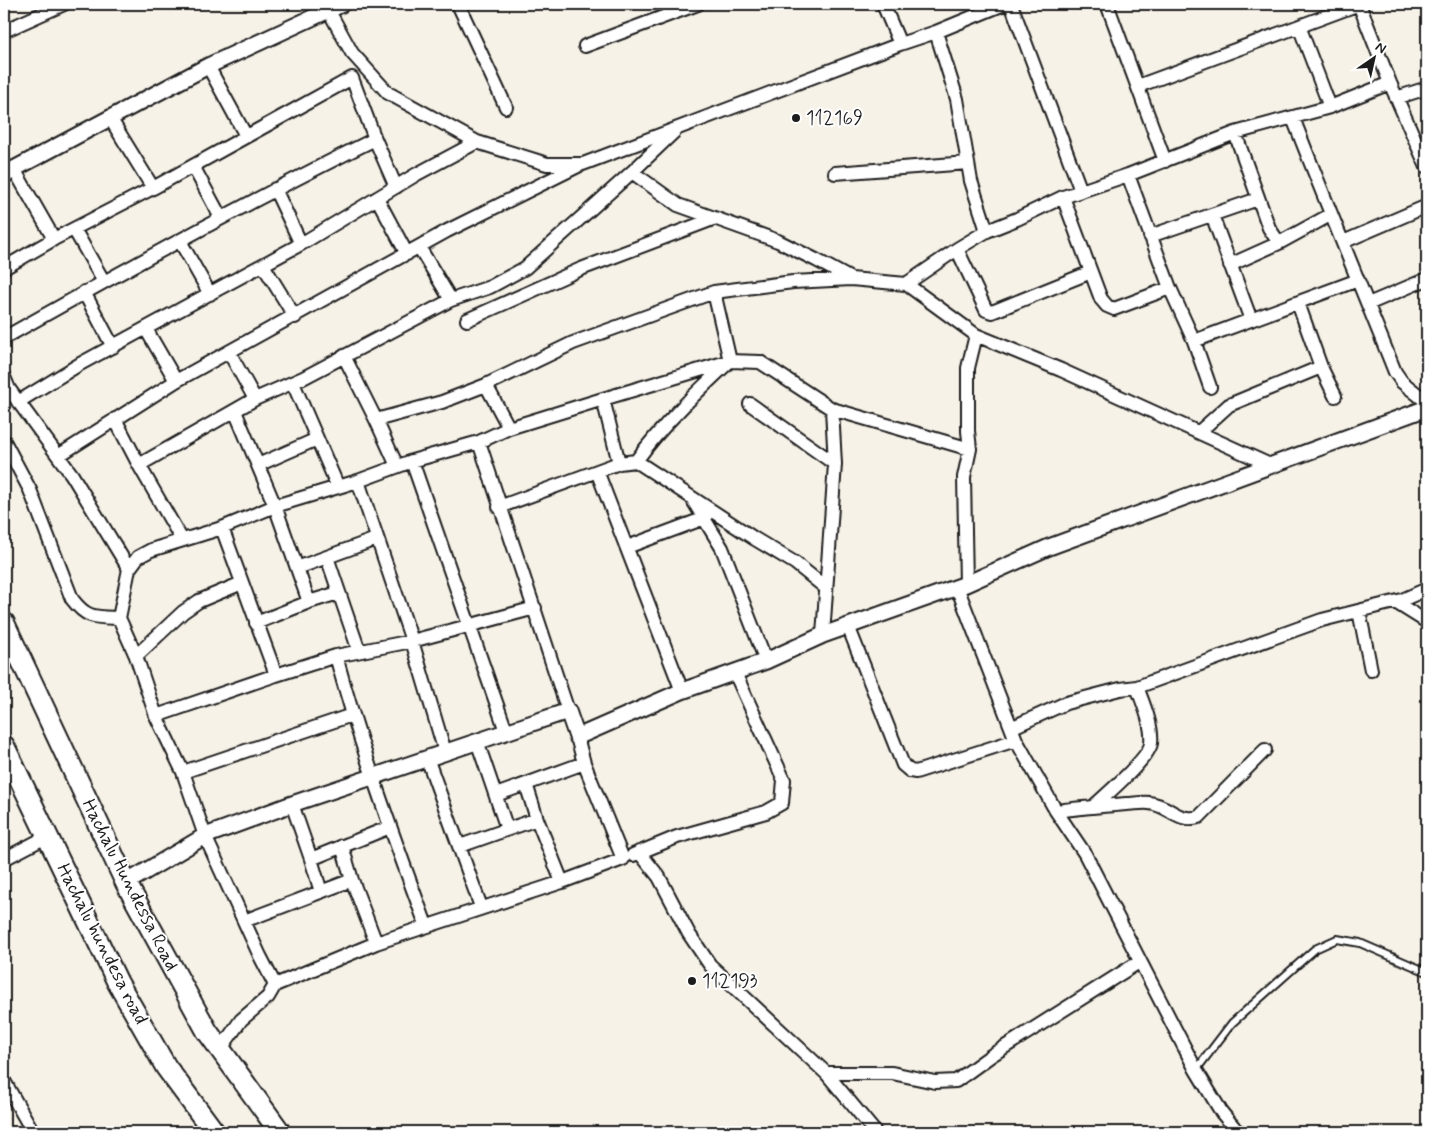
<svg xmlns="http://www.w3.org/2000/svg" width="1431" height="1136" font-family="Mynerve,sans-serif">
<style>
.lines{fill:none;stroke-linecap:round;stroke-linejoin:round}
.service-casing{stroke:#1c1c1c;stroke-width:10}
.minor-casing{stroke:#1c1c1c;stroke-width:16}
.tertiary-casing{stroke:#1c1c1c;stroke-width:19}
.primary-casing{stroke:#1c1c1c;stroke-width:24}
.service{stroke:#fff;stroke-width:6}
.minor{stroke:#fff;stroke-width:12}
.tertiary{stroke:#fff;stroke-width:15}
.primary{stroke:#fff;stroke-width:20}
.poi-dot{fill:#1c1c1c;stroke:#fff;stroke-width:2}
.labels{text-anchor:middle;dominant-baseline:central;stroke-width:4;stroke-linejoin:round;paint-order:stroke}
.poi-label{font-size:19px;fill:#1c1c1c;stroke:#fff;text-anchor:start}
.street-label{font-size:19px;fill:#1c1c1c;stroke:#fff}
</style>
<rect width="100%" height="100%" fill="#f7f2e8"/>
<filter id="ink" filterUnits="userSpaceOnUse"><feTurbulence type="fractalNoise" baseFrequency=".02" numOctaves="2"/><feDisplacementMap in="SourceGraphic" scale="10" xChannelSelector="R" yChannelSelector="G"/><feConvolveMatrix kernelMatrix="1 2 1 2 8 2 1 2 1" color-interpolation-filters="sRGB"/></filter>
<g filter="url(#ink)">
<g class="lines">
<defs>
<path id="service" d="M1196 1070 1232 1023 1315 949 1337 939 1360 943 1427 972"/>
<path id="minor" d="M325 4 352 53 388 93 477 142 547 164H583L900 44 936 32 1004 4
M458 4 506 107
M883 4 900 44
M1011 4 1081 191 1128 175 1235 133 1330 107 1390 83
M1107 4 1165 161
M1359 4 1390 83 1427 167
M1299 26 1330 107
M4 31 64 4
M936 32 957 99 971 181 987 231
M585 46 698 4
M208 66 246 136
M1138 86 1359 4
M1396 98 1427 88
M110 118 153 188
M1293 118C1326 203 1361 287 1395 372L1402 382 1427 402
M1235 133 1269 228 1279 243 1330 215
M193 166 221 218
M14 169 54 239
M632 172 678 205 778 241 816 260 851 279
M835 173 968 163
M1128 175 1170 288 1194 341 1210 387
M275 189 301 244
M1063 197 1101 299 1107 306 1114 309 1170 288
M377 198 407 254
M1212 215 1251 320
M74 229 104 282
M1150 236 1258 199
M180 241 210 294
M1343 242 1427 206
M419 247 451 300
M957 249 986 310 992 312 1091 272
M263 265 295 317
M1230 265 1279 243
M4 268 54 239 153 188 352 78 375 139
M906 284 976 335 1061 370 1270 465
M84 292 113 347
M1298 303 1321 367
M1368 304 1427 279
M467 320 581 269 713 219
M146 329 176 381
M4 338C126 269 249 201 375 139L396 187
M1194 341 1358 280
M229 352 255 399
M344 356 376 420 397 466
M4 377 9 389 72 475 129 569
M293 383 338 487
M486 385 509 428
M603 399 730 361 714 292
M18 402 80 364 301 244 417 174 477 142
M750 404 835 464
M235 411 275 506 309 602
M115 419 139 465
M376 420 442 402 486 385 573 343 714 292 793 282 851 279 906 284 957 249 987 231 1017 219 1063 197 1081 191
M1199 432 1229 405 1321 367 1335 396
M4 441 30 490 72 599C87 619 95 617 119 618L136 656 156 716 183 772 205 836 260 956 275 985
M479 442 509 428 603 399 619 463
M58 456 176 381 447 231 580 165
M412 461 506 731
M636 461C663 424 696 393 730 361L760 362 832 409 970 449
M258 465 317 439
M597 471 682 691
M358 481 412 641 445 752
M694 502 722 548 766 661
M499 507 619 463 636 461 755 539 795 563 826 588
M222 528 276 675
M182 540 139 465 255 399 303 378 451 300 490 287 525 268 632 172 675 131
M627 547 705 518
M327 557 359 651
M297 568 376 539
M966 584 964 477 970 449 968 431V368L976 335
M957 587 1016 740 1056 811 1085 854 1196 1070 1222 1113 1238 1132
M1395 602 1427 622
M1359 611 1371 670
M119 618 129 569 138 557 151 550 222 528 275 506 358 481 412 461 479 442 568 711
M256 623 309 602 338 593
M848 626 903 765 910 771 916 772 1016 740
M823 635 835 464 832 409
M136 656 183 612 199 601 242 583
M336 656C361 748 393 836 426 925
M1137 687 1322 620 1402 600 1427 589
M156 716 276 675 336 656 412 641 535 608
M1013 727 1066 703 1120 689 1137 687C1143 703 1153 726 1151 743 1150 757 1106 795 1094 806
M477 741 507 829
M427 758 481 907
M183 772 352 715
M526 784 537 819 562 882
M496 795 584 763
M292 804 311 859 321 892
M1056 811C1079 808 1102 806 1126 804 1133 804 1142 802 1149 803 1170 805 1177 823 1199 817L1265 750
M342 846 352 880 376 943
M460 846 537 819
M639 852 659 877 689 934 710 965 826 1073 875 1132
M633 855 677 837 766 812 782 803 784 780 735 673
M4 859 48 836
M311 859 390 827
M244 921 352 880
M220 1050 241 1020 268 997 275 985 376 943 562 882 623 859 584 763 577 737
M826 1073H892L935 1082 956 1081 992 1055 1139 962
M4 1081 33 1132"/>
<path id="tertiary" d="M4 176 14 169 208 66 342 4
M126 883 205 836 292 804 568 711 577 737 682 691 766 661 823 635 966 584 1049 547 1427 408"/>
<path id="primary" d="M4 623 126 883 207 1031 280 1132
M4 746 118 983 166 1067 214 1132"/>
</defs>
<use href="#service" class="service-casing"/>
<use href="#minor" class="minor-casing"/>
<use href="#tertiary" class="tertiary-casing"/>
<use href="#primary" class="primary-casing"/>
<use href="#service" class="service"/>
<use href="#minor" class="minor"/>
<use href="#tertiary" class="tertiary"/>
<use href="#primary" class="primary"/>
</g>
</g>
<g class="poi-dot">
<circle cx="796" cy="118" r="5"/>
<circle cx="692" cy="981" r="5"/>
</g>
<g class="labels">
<g class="poi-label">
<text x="806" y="118">112169</text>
<text x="702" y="981">112193</text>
</g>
<g class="street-label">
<text transform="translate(130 885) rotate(63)">Hachalu Hundessa Road</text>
<text transform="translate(102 944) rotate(63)">Hachalu hundesa road</text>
</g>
</g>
<rect width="1431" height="1136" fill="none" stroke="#fff" stroke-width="20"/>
<rect x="10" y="10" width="1411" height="1116" fill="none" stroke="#1c1c1c" stroke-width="2" filter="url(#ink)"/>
<g transform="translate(1374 58) rotate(34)" stroke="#ffffff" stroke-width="4" paint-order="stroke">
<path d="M0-4L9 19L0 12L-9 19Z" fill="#1c1c1c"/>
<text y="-8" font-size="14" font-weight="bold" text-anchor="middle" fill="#1c1c1c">N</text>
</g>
</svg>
